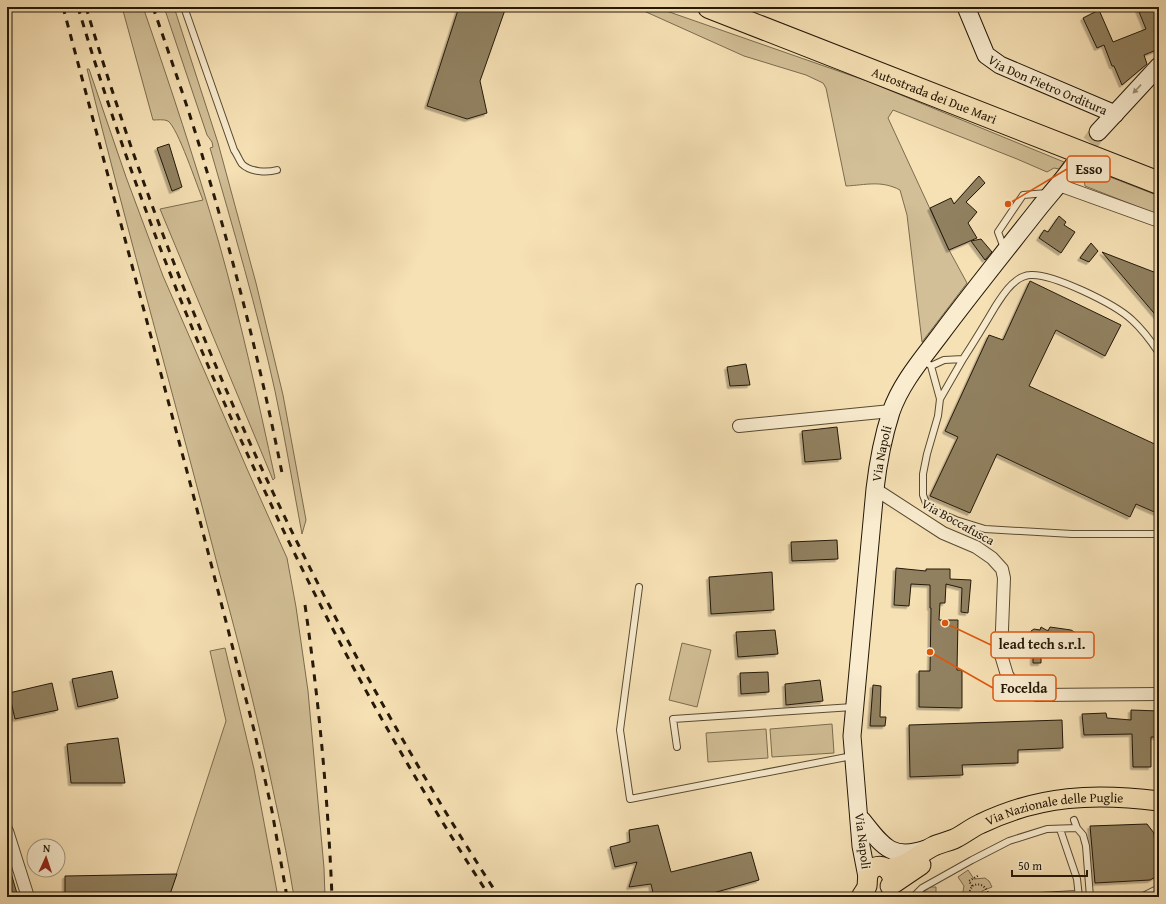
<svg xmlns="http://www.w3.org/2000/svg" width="1166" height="904" font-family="'Gentium Book Plus',serif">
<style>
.green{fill:#d2bf97;stroke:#7b6c4f}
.building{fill:#918161;stroke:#241807;filter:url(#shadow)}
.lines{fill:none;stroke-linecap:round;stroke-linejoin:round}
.secondary-tunnel{stroke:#ccb992;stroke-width:17;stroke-dasharray:17 8;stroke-linecap:butt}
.lane-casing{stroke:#584a32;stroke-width:8}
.street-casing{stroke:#584a32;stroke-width:14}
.secondary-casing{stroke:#241807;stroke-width:19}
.primary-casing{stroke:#241807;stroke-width:21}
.highway-casing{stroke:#241807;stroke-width:24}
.path{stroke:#241807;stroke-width:2;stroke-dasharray:1 2;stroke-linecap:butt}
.lane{stroke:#f9eccf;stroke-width:6}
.street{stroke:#f9eccf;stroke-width:12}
.secondary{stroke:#f9eccf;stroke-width:17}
.primary{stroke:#f6e1b5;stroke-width:19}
.highway{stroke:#f6e1b5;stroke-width:22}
.rail{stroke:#241807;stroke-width:3;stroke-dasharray:7 7;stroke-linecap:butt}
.oneway{fill:#998d75}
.labels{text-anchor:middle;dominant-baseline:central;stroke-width:3.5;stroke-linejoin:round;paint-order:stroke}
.street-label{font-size:13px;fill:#241807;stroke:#f9eccf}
.leader{fill:none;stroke:#de560c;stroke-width:1.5}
.callout-dot{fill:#de560c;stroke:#f9eccf;stroke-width:1.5}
.callout{fill:#f9eccf;stroke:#de560c;stroke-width:1.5}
.callout-label{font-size:14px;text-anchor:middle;font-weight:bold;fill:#241807}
</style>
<defs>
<filter id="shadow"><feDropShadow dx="-2.5" dy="2.5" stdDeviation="0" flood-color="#0004"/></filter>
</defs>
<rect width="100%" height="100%" fill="#f6e1b5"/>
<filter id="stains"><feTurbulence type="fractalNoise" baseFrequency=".005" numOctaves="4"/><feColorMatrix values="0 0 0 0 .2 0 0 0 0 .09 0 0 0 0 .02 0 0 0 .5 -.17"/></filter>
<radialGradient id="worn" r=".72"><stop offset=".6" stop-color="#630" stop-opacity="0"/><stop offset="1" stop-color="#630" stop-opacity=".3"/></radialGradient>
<path class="green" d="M122 7H143C170 85 196 164 219 243 241 321 258 400 275 478L273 480 160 209 203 200C197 186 178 128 168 121 164 119 157 120 153 120Z
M164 7H174L218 143 256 283 283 395 306 520 302 534C293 486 285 438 275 391 257 309 233 228 210 148L213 147 212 142 207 135Z
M635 7H655L867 81 1064 162 1059 169 1054 168 1047 172 1017 159 893 110 888 118 949 250 967 283 922 342 907 215 900 190C881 180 866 185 846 186L826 88 823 83 806 75 744 56Z
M87 69H89L126 177 163 276 248 471 287 558 296 607 308 691 324 868 325 897H294C289 866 283 835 276 804 260 726 240 648 219 571 176 404 129 237 87 69Z
M1082 166 1159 196V215L1085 186Z
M682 643 711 650 697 707 669 700Z
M225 648 254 769 278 897H169L226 721 210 651Z
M832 724 834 753 772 757 770 729Z
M766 729 768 758 708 762 706 733Z
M968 870 974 879 985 878 989 881 992 887 982 891 983 894 981 897H962L964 886 958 877Z
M930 887H936V897H918Z"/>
<path class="building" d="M459 7H506L480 81 487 113 467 119 427 106Z
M1137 7H1159V49L1144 55 1147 64 1122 85 1114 66H1112L1104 45 1097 48 1083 18 1099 10 1113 42 1146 29Z
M169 144 182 187 172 191 157 148Z
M979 176 985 183 966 202 977 212 968 223 977 238 949 250 930 208 951 198 954 204Z
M1059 216 1066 222 1064 225 1075 232 1061 253 1039 238 1044 230 1048 232Z
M981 239 992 252 985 260 971 241Z
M1091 243 1098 251 1089 262 1080 258Z
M1102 252 1159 274V319Z
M1030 281 1121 325 1105 356 1056 330 1029 386 1159 446V514L1136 504 1130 517 997 454 970 513 930 496 958 437 945 431 989 335 1003 340Z
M746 364 750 385 730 386 727 367Z
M837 427 841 459 805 462 802 431Z
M837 540 838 559 792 561 791 542Z
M896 568 926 571V569H950V579L971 580 968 613 961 612 962 588 946 584 945 603H940L939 620H958L957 670H962V708L919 707V671H930L931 608H930V585L911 584 909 606 894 605Z
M772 572 774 610 711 614 709 577Z
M1041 627 1048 631 1050 627 1071 630 1076 633 1079 638V643L1076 648 1071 649 1038 645 1031 638V631L1034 629 1040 630Z
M775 630 778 654 738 657 736 632Z
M1033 655H1041V663H1033Z
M112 671 118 698 78 707 72 679Z
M768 672 769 692 741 694 740 673Z
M820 680 823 701 786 705 785 684Z
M52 683 58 710 15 719 9 693Z
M873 685 881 686 880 717H886L885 726H870Z
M1131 710 1159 711V737H1151V767H1133L1132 734 1084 735 1082 714 1106 713 1107 718 1131 720Z
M1062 720 1063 748 1018 750V763L962 765 963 775 910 777 909 725Z
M118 738 125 783H71L67 744Z
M1147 824 1154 833 1157 876 1150 880 1095 883 1090 826Z
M658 825 671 872 751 852 759 880 699 897H654L651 884 629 887 637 862 615 867 610 847 630 842 629 830Z
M9 866 18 897H7V867Z
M177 874 169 897H65V876Z"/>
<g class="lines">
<path class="secondary-tunnel" d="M1076 163 1098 132"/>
<defs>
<path id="lane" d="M184 7 234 150C237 154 239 160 242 164 250 172 267 173 277 170
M1004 248 998 232 1023 195 1047 193
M922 359 931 366 940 399 938 416 927 454 923 474V495L926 503 935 511 956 520 985 529 1072 534H1159
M931 366 944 360 963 359C974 342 985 324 995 307 1001 298 1007 287 1016 281 1019 278 1026 275 1030 275 1052 273 1115 304 1132 320 1142 329 1151 341 1159 353
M940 399 963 359
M639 587 620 730 630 799 852 756
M677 747 673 719 853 707
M1074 820 1077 828
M1060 829 1077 879 1079 897
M913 897 922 888 972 860 1009 841 1047 829 1077 828 1083 835 1086 846 1090 897
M1021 897 1077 894 1081 896
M1141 897 1159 888"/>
<path id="street" d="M1059 185 1159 221
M739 426 891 411
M875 489 943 533 976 547 992 558 1002 569 1004 578 1001 655 1007 675 1013 684 1027 692 1037 695 1159 694
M7 831 28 897"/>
<g id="secondary">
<path id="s1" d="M966 7 986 55 1000 65 1115 114"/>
<path d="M1098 132 1159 66"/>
<path d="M862 820C882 845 891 861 926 849"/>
<path id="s2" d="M867 877 861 846 852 736 875 489C878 463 883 437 891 412 901 383 922 359 940 335 972 292 1006 250 1039 208 1051 193 1064 179 1075 163"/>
</g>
<g id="primary">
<path id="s3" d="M887 869C892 868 898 867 902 865 913 861 923 851 934 846 940 843 947 842 954 839 963 835 971 828 980 824 1040 795 1095 793 1159 801"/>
<path d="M890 886 921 865"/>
<path d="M861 897C863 893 866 890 867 886 868 880 866 875 871 870 879 862 891 868 892 878"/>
</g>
<g id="highway">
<path id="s4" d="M709 7 1159 183"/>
</g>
</defs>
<use href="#lane" class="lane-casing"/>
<use href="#street" class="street-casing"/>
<use href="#secondary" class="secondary-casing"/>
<use href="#primary" class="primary-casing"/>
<use href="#highway" class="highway-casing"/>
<path class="path" d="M972 886 969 881 979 875
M969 897V893L972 886C983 881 986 889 991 897"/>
<use href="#lane" class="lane"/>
<use href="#street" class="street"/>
<use href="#secondary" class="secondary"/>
<use href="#primary" class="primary"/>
<use href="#highway" class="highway"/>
<path class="rail" d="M63 7 193 494 254 730 272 811 287 897
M78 7C128 176 193 341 269 500 333 637 407 770 490 897
M86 7C180 322 321 622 499 897
M153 7C171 60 190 112 205 165 236 268 262 372 283 478
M305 605C319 702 328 799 332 897"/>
</g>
<defs><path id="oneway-solid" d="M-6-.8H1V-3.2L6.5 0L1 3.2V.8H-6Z"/></defs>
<use class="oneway" href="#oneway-solid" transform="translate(1137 89) rotate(133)"/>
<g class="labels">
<g class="street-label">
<text stroke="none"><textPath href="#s1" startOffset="121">Via Don Pietro Orditura</textPath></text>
<text stroke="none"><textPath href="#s4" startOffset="242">Autostrada dei Due Mari</textPath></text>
<text stroke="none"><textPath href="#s2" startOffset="426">Via Napoli</textPath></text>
<text transform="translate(958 522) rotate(29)">Via Boccafusca</text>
<text stroke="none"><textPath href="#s3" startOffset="181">Via Nazionale delle Puglie</textPath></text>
<text transform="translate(863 841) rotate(83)">Via Napoli</text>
</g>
</g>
<path class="leader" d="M1008 204L1067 169M945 623L991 645M930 652L993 688"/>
<g class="callout-dot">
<circle cx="1008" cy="204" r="4"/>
<circle cx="945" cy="623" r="4"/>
<circle cx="930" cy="652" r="4"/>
</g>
<g class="callout">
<rect x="1067" y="156" width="43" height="26" rx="4"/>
<rect x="991" y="632" width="103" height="26" rx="4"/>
<rect x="993" y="675" width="63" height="26" rx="4"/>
</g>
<g class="callout-label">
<text x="1089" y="174">Esso</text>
<text x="1042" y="649">lead tech s.r.l.</text>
<text x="1024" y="693">Focelda</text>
</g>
<rect width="1166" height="904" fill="none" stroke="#f6e1b5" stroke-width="24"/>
<rect x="8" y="8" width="1150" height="888" fill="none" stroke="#241807" stroke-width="2"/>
<rect x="12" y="12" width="1142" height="880" fill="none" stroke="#241807"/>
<g transform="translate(46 858) rotate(3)"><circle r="19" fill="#f9eccf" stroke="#a4977f"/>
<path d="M0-3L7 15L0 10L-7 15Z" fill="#8f2418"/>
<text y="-6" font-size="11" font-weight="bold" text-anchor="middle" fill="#241807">N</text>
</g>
<path d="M1012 870v6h75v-6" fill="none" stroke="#241807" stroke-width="2"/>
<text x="1018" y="870" font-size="12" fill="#241807" stroke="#f9eccf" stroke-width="3" paint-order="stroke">50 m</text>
<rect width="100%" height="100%" filter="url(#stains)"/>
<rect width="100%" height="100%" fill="url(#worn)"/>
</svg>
